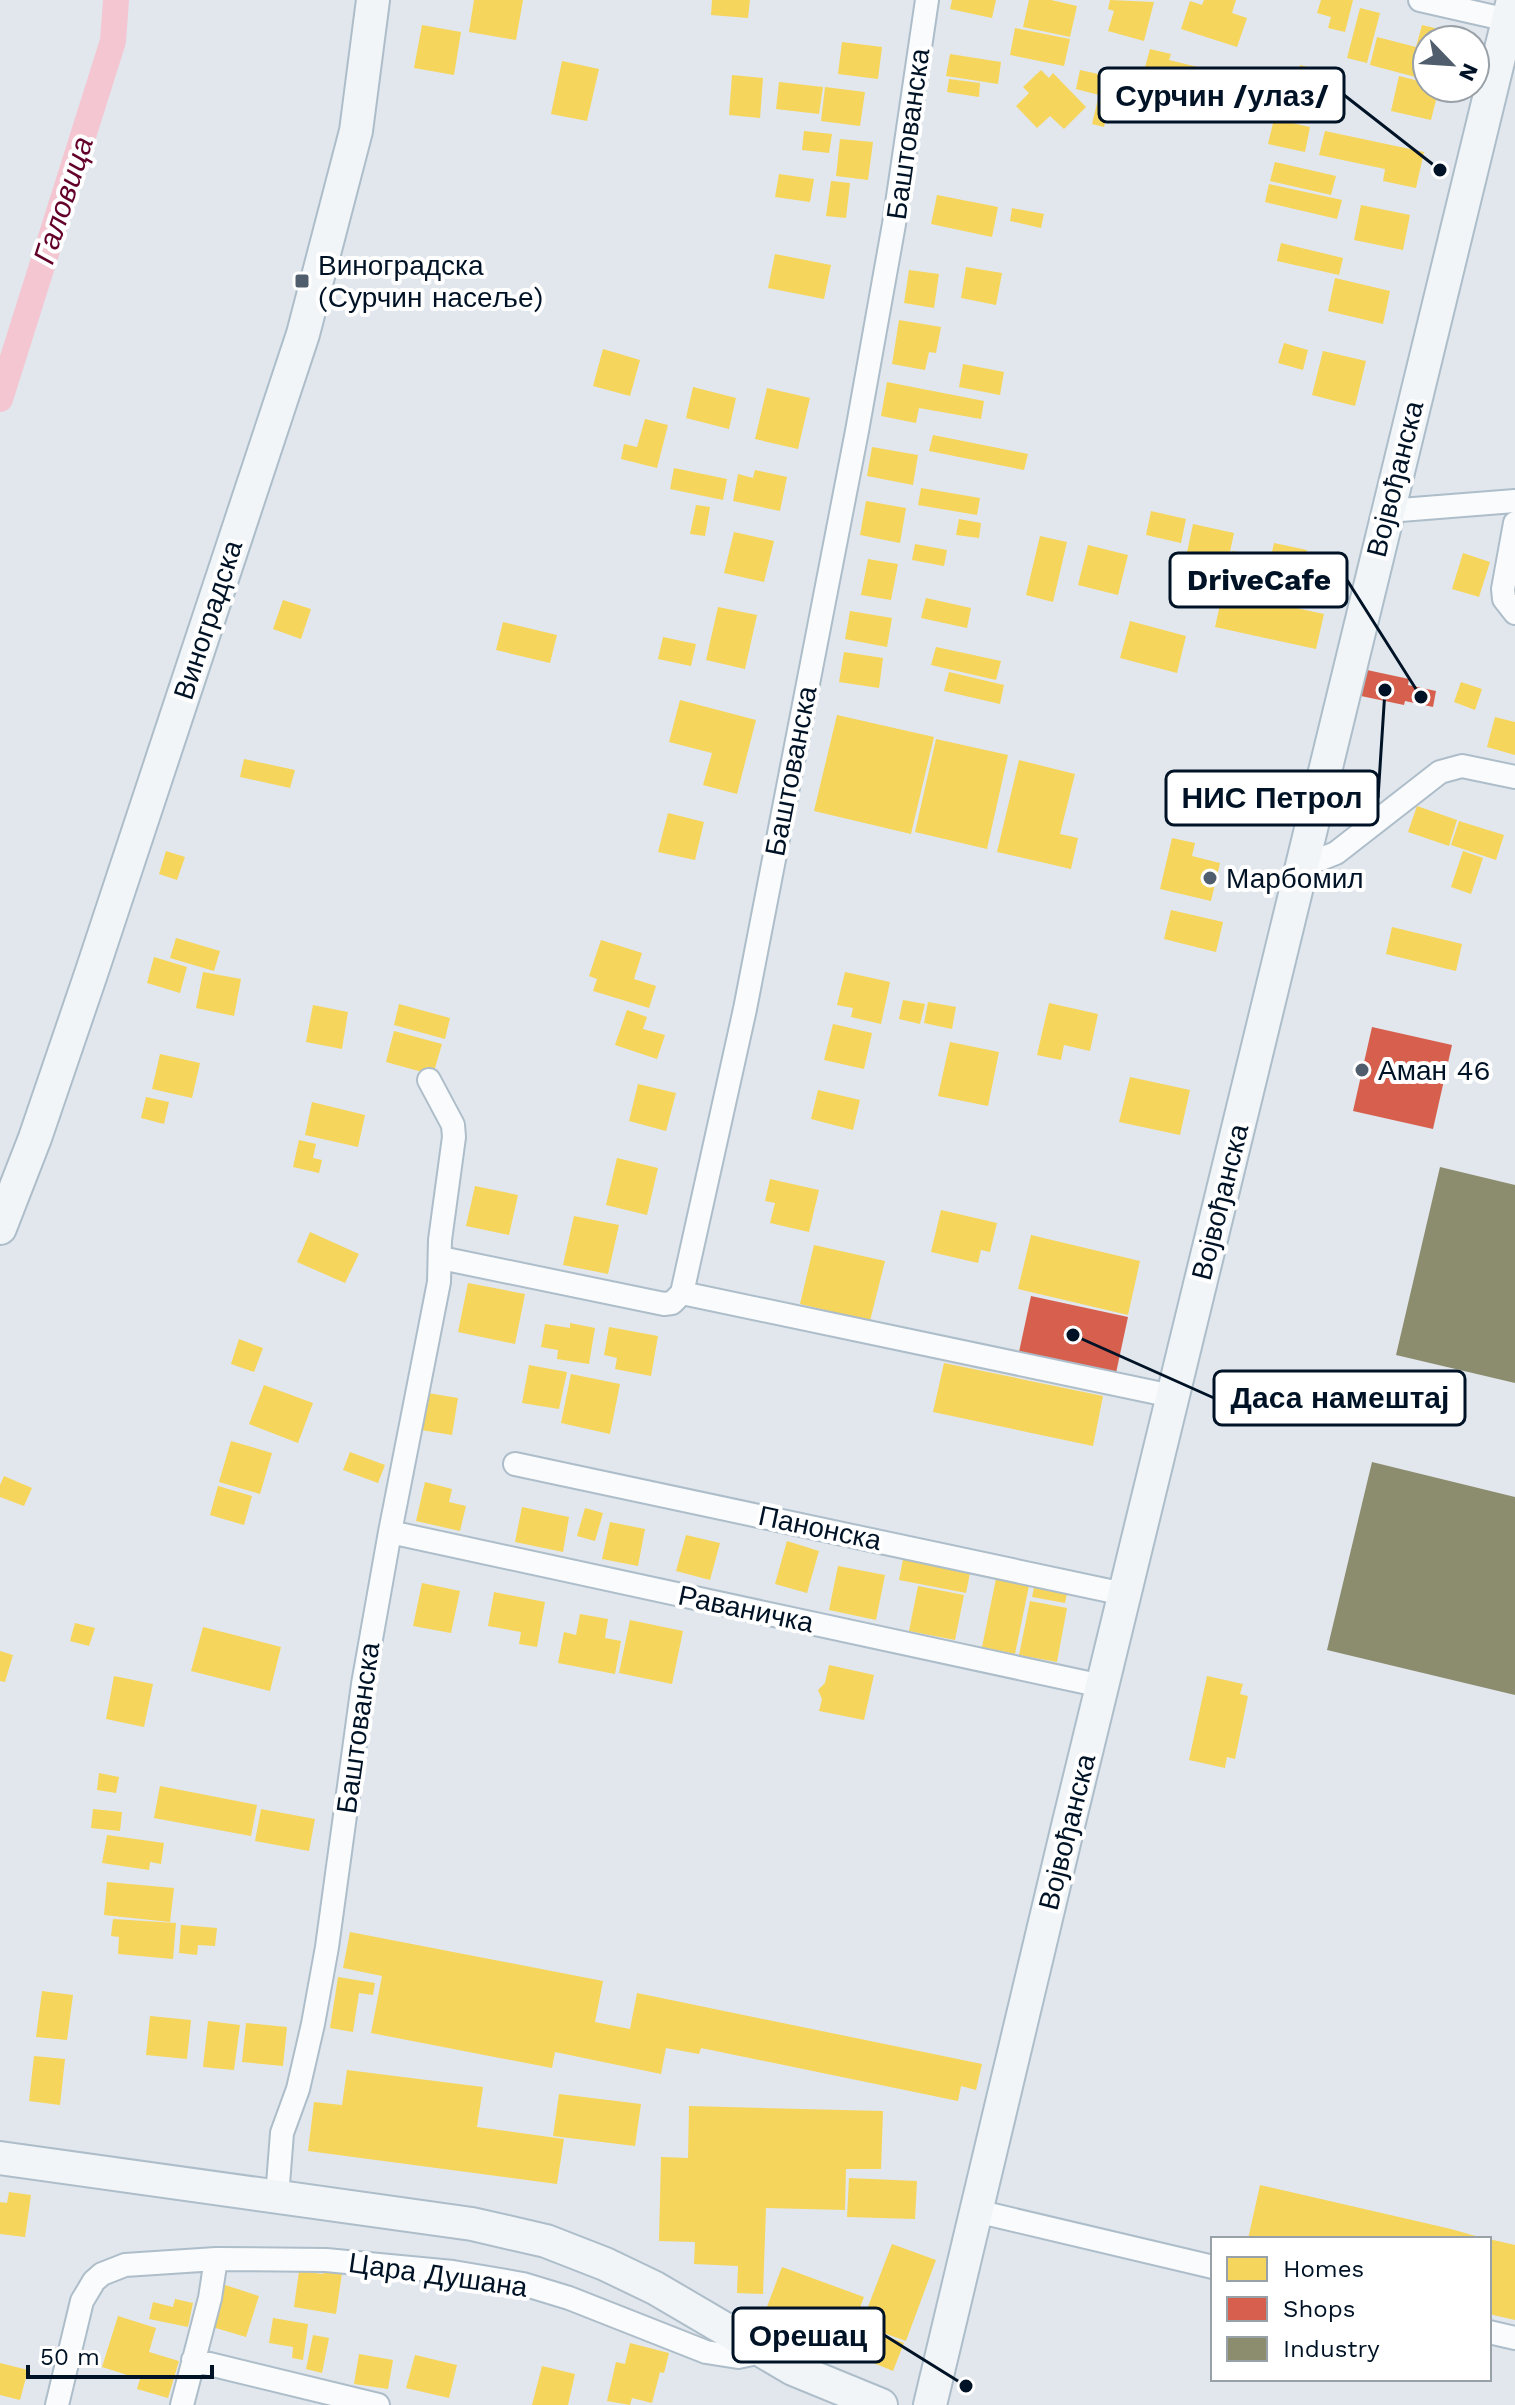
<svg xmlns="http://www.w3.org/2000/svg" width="1515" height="2405" font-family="'Work Sans',sans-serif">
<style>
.homes{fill:#f6d55c}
.shops{fill:#d6604d}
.industry{fill:#8c8c6e}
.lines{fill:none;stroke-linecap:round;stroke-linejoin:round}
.canal{stroke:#f4c6d2;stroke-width:26}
.street-casing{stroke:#adbdc9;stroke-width:26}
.secondary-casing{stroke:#adbdc9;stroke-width:36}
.street{stroke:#fafbfc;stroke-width:22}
.secondary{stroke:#f1f5f7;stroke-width:32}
.poi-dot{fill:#4f5d6c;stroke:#fff;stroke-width:3}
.labels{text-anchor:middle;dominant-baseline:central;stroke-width:8;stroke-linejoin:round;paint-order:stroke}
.street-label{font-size:28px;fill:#001326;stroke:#fff}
.poi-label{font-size:28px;fill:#001326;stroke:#fff;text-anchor:start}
.water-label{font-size:30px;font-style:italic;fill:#63002a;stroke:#fff}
.leader{fill:none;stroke:#001326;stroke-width:3}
.callout-dot{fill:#001326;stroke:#fff;stroke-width:3}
.callout{fill:#fff;stroke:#001326;stroke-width:3}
.callout-label{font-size:30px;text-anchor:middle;font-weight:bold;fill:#001326}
</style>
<rect width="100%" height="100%" fill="#e1e7ed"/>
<path class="homes" d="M474 0H523L516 40 469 32Z
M712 0H750L748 18 711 15Z
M952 0H996L992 18 950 9Z
M1029 0H1051L1077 6 1070 37 1023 27Z
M1110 0 1154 2 1144 41 1108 31 1114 11 1108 9Z
M1204 0H1236L1232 13 1247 18 1237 47 1181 29 1190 1 1202 5Z
M1321 0H1353L1345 32 1328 28 1331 17 1317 13Z
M1360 8 1380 13 1367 63 1347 58Z
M422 25 461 32 454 75 414 68Z
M1422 25 1464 35 1463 40H1427V80L1370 65 1377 37 1416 47Z
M1015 28 1070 39 1064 66 1010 55Z
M842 42 882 47 878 79 838 74Z
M1150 49 1171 54 1169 60 1198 67 1191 95 1141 82Z
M950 54 1001 62 998 84 946 76Z
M562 61 599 69 587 121 551 114Z
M1300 65 1329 73 1317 121 1275 110 1285 72 1297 75Z
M1041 70 1049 78 1053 73 1086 107 1064 129 1050 116 1037 128 1016 106 1029 93 1023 87Z
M1080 70 1116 78 1104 127 1092 124 1099 95 1076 89Z
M732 75 763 78 760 118 729 115Z
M1399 76 1427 83V88H1439L1431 120 1391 111Z
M949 79 980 83 979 97 947 92Z
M779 82 823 87 819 114 776 109Z
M825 87 865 92 860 126 821 121Z
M1274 119 1310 127 1305 152 1268 144Z
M804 131 832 134 829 153 802 150Z
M1325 131 1424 152 1416 188 1383 181 1385 169 1319 155Z
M840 139 873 142 868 180 836 176Z
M1275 162 1336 176 1331 195 1270 181Z
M779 174 814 179 810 202 775 197Z
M831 181 850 183 846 218 826 216Z
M1269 184 1342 200 1337 219 1265 202Z
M937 195 998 207 992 237 931 224Z
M1361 205 1410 215 1403 250 1354 240Z
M1012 208 1044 214 1041 228 1010 221Z
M1281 243 1343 258 1339 275 1277 261Z
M775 254 831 265 824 299 768 288Z
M966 267 1002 273 996 305 961 298Z
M909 270 939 274 934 308 904 303Z
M1335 278 1390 291 1383 324 1328 311Z
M899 320 941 327 936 353 929 352 925 370 892 364Z
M1284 343 1308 350 1303 370 1278 363Z
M603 349 640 360 630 396 593 386Z
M1323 351 1366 361 1355 406 1312 395Z
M963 364 1004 372 1000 395 959 387Z
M887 382 984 401 981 419 919 408 916 423 881 416Z
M693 387 736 398 729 429 686 418Z
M767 388 810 398 798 449 755 439Z
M645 419 668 425 657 468 621 459 624 444 637 447Z
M933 435 1028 454 1024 470 929 451Z
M872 447 918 455 913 485 867 476Z
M674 468 727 479 723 500 670 489Z
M755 470 787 477 780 511 733 501 738 474 753 478Z
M921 488 980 498 977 515 918 505Z
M866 501 906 508 900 543 860 535Z
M696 505 710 507 705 536 690 534Z
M1151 511 1186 519 1181 543 1146 535Z
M959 519 981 523 979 538 956 535Z
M1193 524 1234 533 1227 566 1186 557Z
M734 532 774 541 764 582 724 573Z
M1040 536 1067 542 1053 602 1026 595Z
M1274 543 1307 550 1297 595 1291 593 1287 606 1324 614 1316 649 1215 627 1232 551 1258 556 1255 571 1267 574Z
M915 544 947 550 944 566 912 560Z
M1088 545 1128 555 1118 595 1078 585Z
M1463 553 1490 562 1479 597 1452 589Z
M868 559 898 564 891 600 861 595Z
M926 598 971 608 967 628 921 618Z
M283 600 311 609 301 639 273 629Z
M718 607 757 615 745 669 706 660Z
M850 611 892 618 887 647 845 639Z
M1130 621 1186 636 1177 673 1120 658Z
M503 622 557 635 550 663 496 650Z
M663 637 696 644 691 666 658 659Z
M936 647 1001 661 996 680 931 665Z
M844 652 883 658 879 688 839 682Z
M949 672 1004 685 1000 704 944 691Z
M1461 682 1482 689 1475 710 1454 702Z
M680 700 756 720 737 794 703 785 712 753 669 742Z
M837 715 934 737 911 834 814 811Z
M1495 717 1515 722V755L1487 747Z
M936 739 1008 755 987 849 915 832Z
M244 759 295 770 290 788 240 777Z
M1019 760 1075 774 1060 834 1078 838 1071 869 997 852Z
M1417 806 1457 820 1449 846 1408 832Z
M668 813 704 822 695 860 658 852Z
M1459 821 1504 835 1496 860 1451 845Z
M1172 838 1195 843 1192 856 1220 863 1211 901 1160 889Z
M166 851 185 857 177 880 159 874Z
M1463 851 1483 858 1471 894 1451 887Z
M1171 910 1223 922 1216 952 1164 939Z
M1392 927 1462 944 1456 971 1386 954Z
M176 938 220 951 214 971 170 958Z
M601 940 642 953 634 979 656 986 649 1008 593 991 597 979 589 976Z
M154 957 187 967 180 993 147 983Z
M203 972 241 979 234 1016 196 1008Z
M845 972 890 982 881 1024 851 1017 853 1008 837 1005Z
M903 1000 925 1004 920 1024 899 1019Z
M928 1002 956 1007 952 1029 924 1023Z
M1049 1003 1098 1014 1090 1051 1064 1045 1061 1060 1037 1055Z
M399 1004 450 1018 445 1039 394 1025Z
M313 1005 348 1012 342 1049 306 1042Z
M627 1010 647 1017 643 1029 665 1035 657 1059 615 1045Z
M833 1024 872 1033 864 1069 824 1060Z
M394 1031 442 1044 433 1075 386 1062Z
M950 1042 999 1052 988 1106 938 1096Z
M160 1054 200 1063 192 1098 152 1089Z
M1130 1077 1190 1090 1180 1135 1119 1122Z
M638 1084 676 1093 666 1131 629 1121Z
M818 1090 860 1100 853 1130 811 1119Z
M146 1097 169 1102 164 1124 141 1118Z
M312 1102 365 1115 358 1147 305 1135Z
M299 1140 316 1144 313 1158 322 1160 319 1173 293 1167Z
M617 1158 658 1168 647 1215 606 1205Z
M770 1179 819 1190 809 1232 770 1223 775 1203 765 1201Z
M475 1186 518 1195 509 1235 466 1226Z
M941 1210 997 1223 990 1252 981 1250 978 1263 931 1252Z
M574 1216 619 1225 608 1274 563 1265Z
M310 1232 359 1254 345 1283 297 1262Z
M1031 1235 1140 1261 1128 1315 1018 1289Z
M814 1245 885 1261 870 1321 800 1304Z
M468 1283 525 1294 515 1344 458 1332Z
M570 1323 595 1328 589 1364 557 1359 558 1350 541 1347 545 1324 570 1328Z
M609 1327 658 1336 651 1376 615 1369 617 1358 604 1355Z
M239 1339 263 1348 254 1372 231 1364Z
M944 1363 1103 1396 1093 1446 933 1412Z
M529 1365 567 1372 559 1409 522 1403Z
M571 1374 620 1384 610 1434 561 1423Z
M264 1385 313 1403 298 1443 249 1424Z
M428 1393 458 1398 452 1435 421 1430Z
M231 1441 272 1453 260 1494 219 1482Z
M350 1452 385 1465 378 1483 343 1470Z
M4 1476 32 1488 24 1506 0 1497V1485Z
M425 1482 452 1489 449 1502 466 1506 460 1531 416 1521Z
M218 1486 252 1496 244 1525 210 1515Z
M522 1507 569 1517 563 1552 515 1542Z
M585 1508 603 1513 595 1541 577 1536Z
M610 1522 645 1529 638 1566 602 1559Z
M686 1535 720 1543 710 1580 676 1571Z
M787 1541 819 1551 807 1593 775 1584Z
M905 1549 972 1563 966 1593 899 1580Z
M838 1566 885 1575 876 1620 829 1610Z
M998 1569 1031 1576 1015 1654 982 1647Z
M1036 1578 1069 1584 1065 1603 1032 1597Z
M422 1583 460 1591 451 1633 413 1626Z
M918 1586 964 1595 955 1640 909 1631Z
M494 1592 545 1602 537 1647 519 1644 521 1632 488 1626Z
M1030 1601 1067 1608 1057 1662 1019 1655Z
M580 1614 608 1619 605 1638 621 1641 615 1674 558 1663 564 1632 576 1635Z
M630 1620 683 1631 672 1684 619 1673Z
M75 1623 95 1628 89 1646 70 1641Z
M203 1627 281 1647 270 1691 191 1671Z
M0 1651 13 1655 5 1682 0 1681Z
M829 1665 874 1675 864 1720 819 1711 822 1699 818 1690 825 1683Z
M114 1676 153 1684 144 1727 106 1719Z
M1207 1676 1243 1684 1240 1694 1248 1696 1235 1759 1227 1757 1225 1768 1189 1760Z
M99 1773 119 1777 116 1793 97 1790Z
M160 1786 257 1805 251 1836 154 1818Z
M93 1809 122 1812 120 1831 91 1828Z
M261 1809 315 1819 309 1851 255 1841Z
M107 1835 164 1843 161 1864 150 1862 149 1870 102 1863Z
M107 1882 174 1888 170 1922 104 1915Z
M113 1919 176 1923 173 1959 118 1954 119 1937 111 1936Z
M181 1925 217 1928 215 1946 198 1945 197 1955 179 1953Z
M350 1932 603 1981 595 2022 630 2029 637 1993 982 2064 976 2090 961 2086 958 2101 701 2048 699 2054 666 2048 661 2074 555 2052 552 2068 371 2033 382 1976 343 1968Z
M338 1977 375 1983 373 1995 359 1993 353 2032 330 2028Z
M42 1991 73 1995 67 2040 36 2037Z
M150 2016 191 2020 187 2059 146 2055Z
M208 2021 240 2025 234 2070 203 2067Z
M246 2023 287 2027 283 2066 242 2062Z
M34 2056 65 2059 60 2105 29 2101Z
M347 2070 483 2087 477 2127 564 2139 557 2184 308 2151 314 2102 342 2105Z
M559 2094 641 2104 635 2146 553 2136Z
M689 2106 883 2111 881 2169H846L845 2210 766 2208 763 2294 737 2293 738 2266 694 2264 695 2242 659 2241 661 2157 688 2158Z
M849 2178 917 2181 915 2219 847 2217Z
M1260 2185 1451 2229 1486 2239H1248Z
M9 2192 31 2195 25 2237 0 2234V2202L7 2203Z
M1489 2239 1515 2245V2320L1489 2314Z
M892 2244 936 2260 906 2341 861 2325Z
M324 2263 343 2266 336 2314 294 2307 299 2271 323 2274Z
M782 2267 864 2297 844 2350 762 2320Z
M222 2284 259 2296 246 2337 209 2326Z
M175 2299 193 2303 188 2327 149 2319 153 2302 173 2307Z
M118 2316 156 2328 149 2352 179 2361 168 2398 137 2389 140 2379 102 2367Z
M273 2318 308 2324 303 2360 292 2358 293 2347 269 2343Z
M865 2328 904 2343 893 2371 854 2355Z
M313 2335 329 2338 322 2373 306 2369Z
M630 2343 669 2353 664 2373 660 2372 652 2403 632 2398 630 2405 607 2401 616 2362 625 2364Z
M359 2354 393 2360 388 2389 354 2384Z
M415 2355 457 2365 449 2398 406 2388Z
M0 2363 28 2370 20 2400 0 2395Z
M542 2366 575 2374 568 2405H532Z"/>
<path class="shops" d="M1367 670 1409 679 1408 685 1436 691 1433 707 1405 701 1404 705 1361 696Z
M1372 1027 1452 1045 1433 1129 1353 1111Z
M1031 1296 1128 1317 1116 1373 1019 1352Z"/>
<path class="industry" d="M1440 1167 1515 1185V1383L1396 1355Z
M1372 1462 1515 1497V1695L1327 1650Z"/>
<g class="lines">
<path class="canal" d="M0 399 113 41 116 0"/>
<defs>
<path id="street" d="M1420 0 1508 20
M1388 511 1515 501
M1515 523 1503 589 1504 599 1515 613
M1303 861 1321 859 1336 853 1440 772 1462 766 1515 777
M441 1258 664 1304 672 1303 682 1293 745 1009 857 431 894 224 927 0
M682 1293 1172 1396
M515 1464 1124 1594
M390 1532 1102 1686
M277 2197 282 2133 298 2089 313 2024 327 1947 363 1684 390 1532 439 1282 440 1240 454 1137 453 1125 429 1080
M976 2211 1213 2267
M1489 2332 1515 2338
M193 2360 378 2405
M57 2405 82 2301 94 2281 102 2274 125 2265 216 2259 326 2260 453 2272 523 2284 569 2298 706 2352 738 2357 762 2352
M182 2405 210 2298 216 2259"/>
<path id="secondary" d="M0 1228 35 1138 91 974 303 334 356 131 373 0
M0 2158 472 2224 546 2241 605 2264 655 2288 793 2369 881 2405
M930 2405 1068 1826 1513 0"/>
</defs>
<use href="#street" class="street-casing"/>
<use href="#secondary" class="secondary-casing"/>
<use href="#street" class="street"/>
<use href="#secondary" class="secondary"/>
</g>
<g class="poi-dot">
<rect x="294" y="273" width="16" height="16" rx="4"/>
<circle cx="1210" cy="878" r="8"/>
<circle cx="1362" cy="1070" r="8"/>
</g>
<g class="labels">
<g class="street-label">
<text transform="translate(908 134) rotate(-82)">Баштованска</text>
<text transform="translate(1395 479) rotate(-76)">Војвођанска</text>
<text transform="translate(208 620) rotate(-72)">Виноградска</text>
<text transform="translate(791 771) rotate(-79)">Баштованска</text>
<text transform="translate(1220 1202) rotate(-76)">Војвођанска</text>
<text transform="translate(820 1528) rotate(12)">Панонска</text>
<text transform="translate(746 1609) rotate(12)">Раваничка</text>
<text transform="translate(358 1728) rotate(-82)">Баштованска</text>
<text transform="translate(1067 1832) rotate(-76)">Војвођанска</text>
<text transform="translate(438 2275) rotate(8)">Цара Душана</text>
</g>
<g class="poi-label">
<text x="318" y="265">Виноградска<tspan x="318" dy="32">(Сурчин насеље)</tspan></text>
<text x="1226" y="878">Марбомил</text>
<text x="1378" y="1070">Аман 46</text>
</g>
<g class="water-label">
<text transform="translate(63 200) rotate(-72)">Галовица</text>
</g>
</g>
<path class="leader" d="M1440 170L1344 95M1421 697L1347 580M1385 690L1378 798M1073 1335L1214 1398M966 2386L884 2335"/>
<g class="callout-dot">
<circle cx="1440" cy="170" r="8"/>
<circle cx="1421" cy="697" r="8"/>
<circle cx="1385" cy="690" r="8"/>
<circle cx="1073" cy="1335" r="8"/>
<circle cx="966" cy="2386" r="8"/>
</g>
<g class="callout">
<rect x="1099" y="68" width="245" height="54" rx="8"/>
<rect x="1170" y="553" width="177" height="54" rx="8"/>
<rect x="1166" y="771" width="212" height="54" rx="8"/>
<rect x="1214" y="1371" width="251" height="54" rx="8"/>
<rect x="733" y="2308" width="151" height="54" rx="8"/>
</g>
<g class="callout-label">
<text x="1222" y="106">Сурчин /улаз/</text>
<text x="1259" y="590">DriveCafe</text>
<text x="1272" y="808">НИС Петрол</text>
<text x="1340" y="1408">Даса намештај</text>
<text x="808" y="2346">Орешац</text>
</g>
<rect x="1211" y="2237" width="280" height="144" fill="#ffffff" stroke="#99a1a8" stroke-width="2"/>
<rect x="1227" y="2257" width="40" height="24" fill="#f6d55c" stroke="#99a1a8" stroke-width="2"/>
<text x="1283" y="2277" font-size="24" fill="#001326">Homes</text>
<rect x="1227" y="2297" width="40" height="24" fill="#d6604d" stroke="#99a1a8" stroke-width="2"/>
<text x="1283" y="2317" font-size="24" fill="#001326">Shops</text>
<rect x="1227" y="2337" width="40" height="24" fill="#8c8c6e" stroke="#99a1a8" stroke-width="2"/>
<text x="1283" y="2357" font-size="24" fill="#001326">Industry</text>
<g transform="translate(1451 64) rotate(115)"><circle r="38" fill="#ffffff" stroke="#99a1a8" stroke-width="2"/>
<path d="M0-6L14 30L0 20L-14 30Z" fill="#4f5d6c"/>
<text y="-12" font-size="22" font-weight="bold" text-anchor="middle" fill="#001326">N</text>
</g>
<path d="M28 2365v12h184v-12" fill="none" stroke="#001326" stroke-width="4"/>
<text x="40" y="2365" font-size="24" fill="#001326" stroke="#ffffff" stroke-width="6" paint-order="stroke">50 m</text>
</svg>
